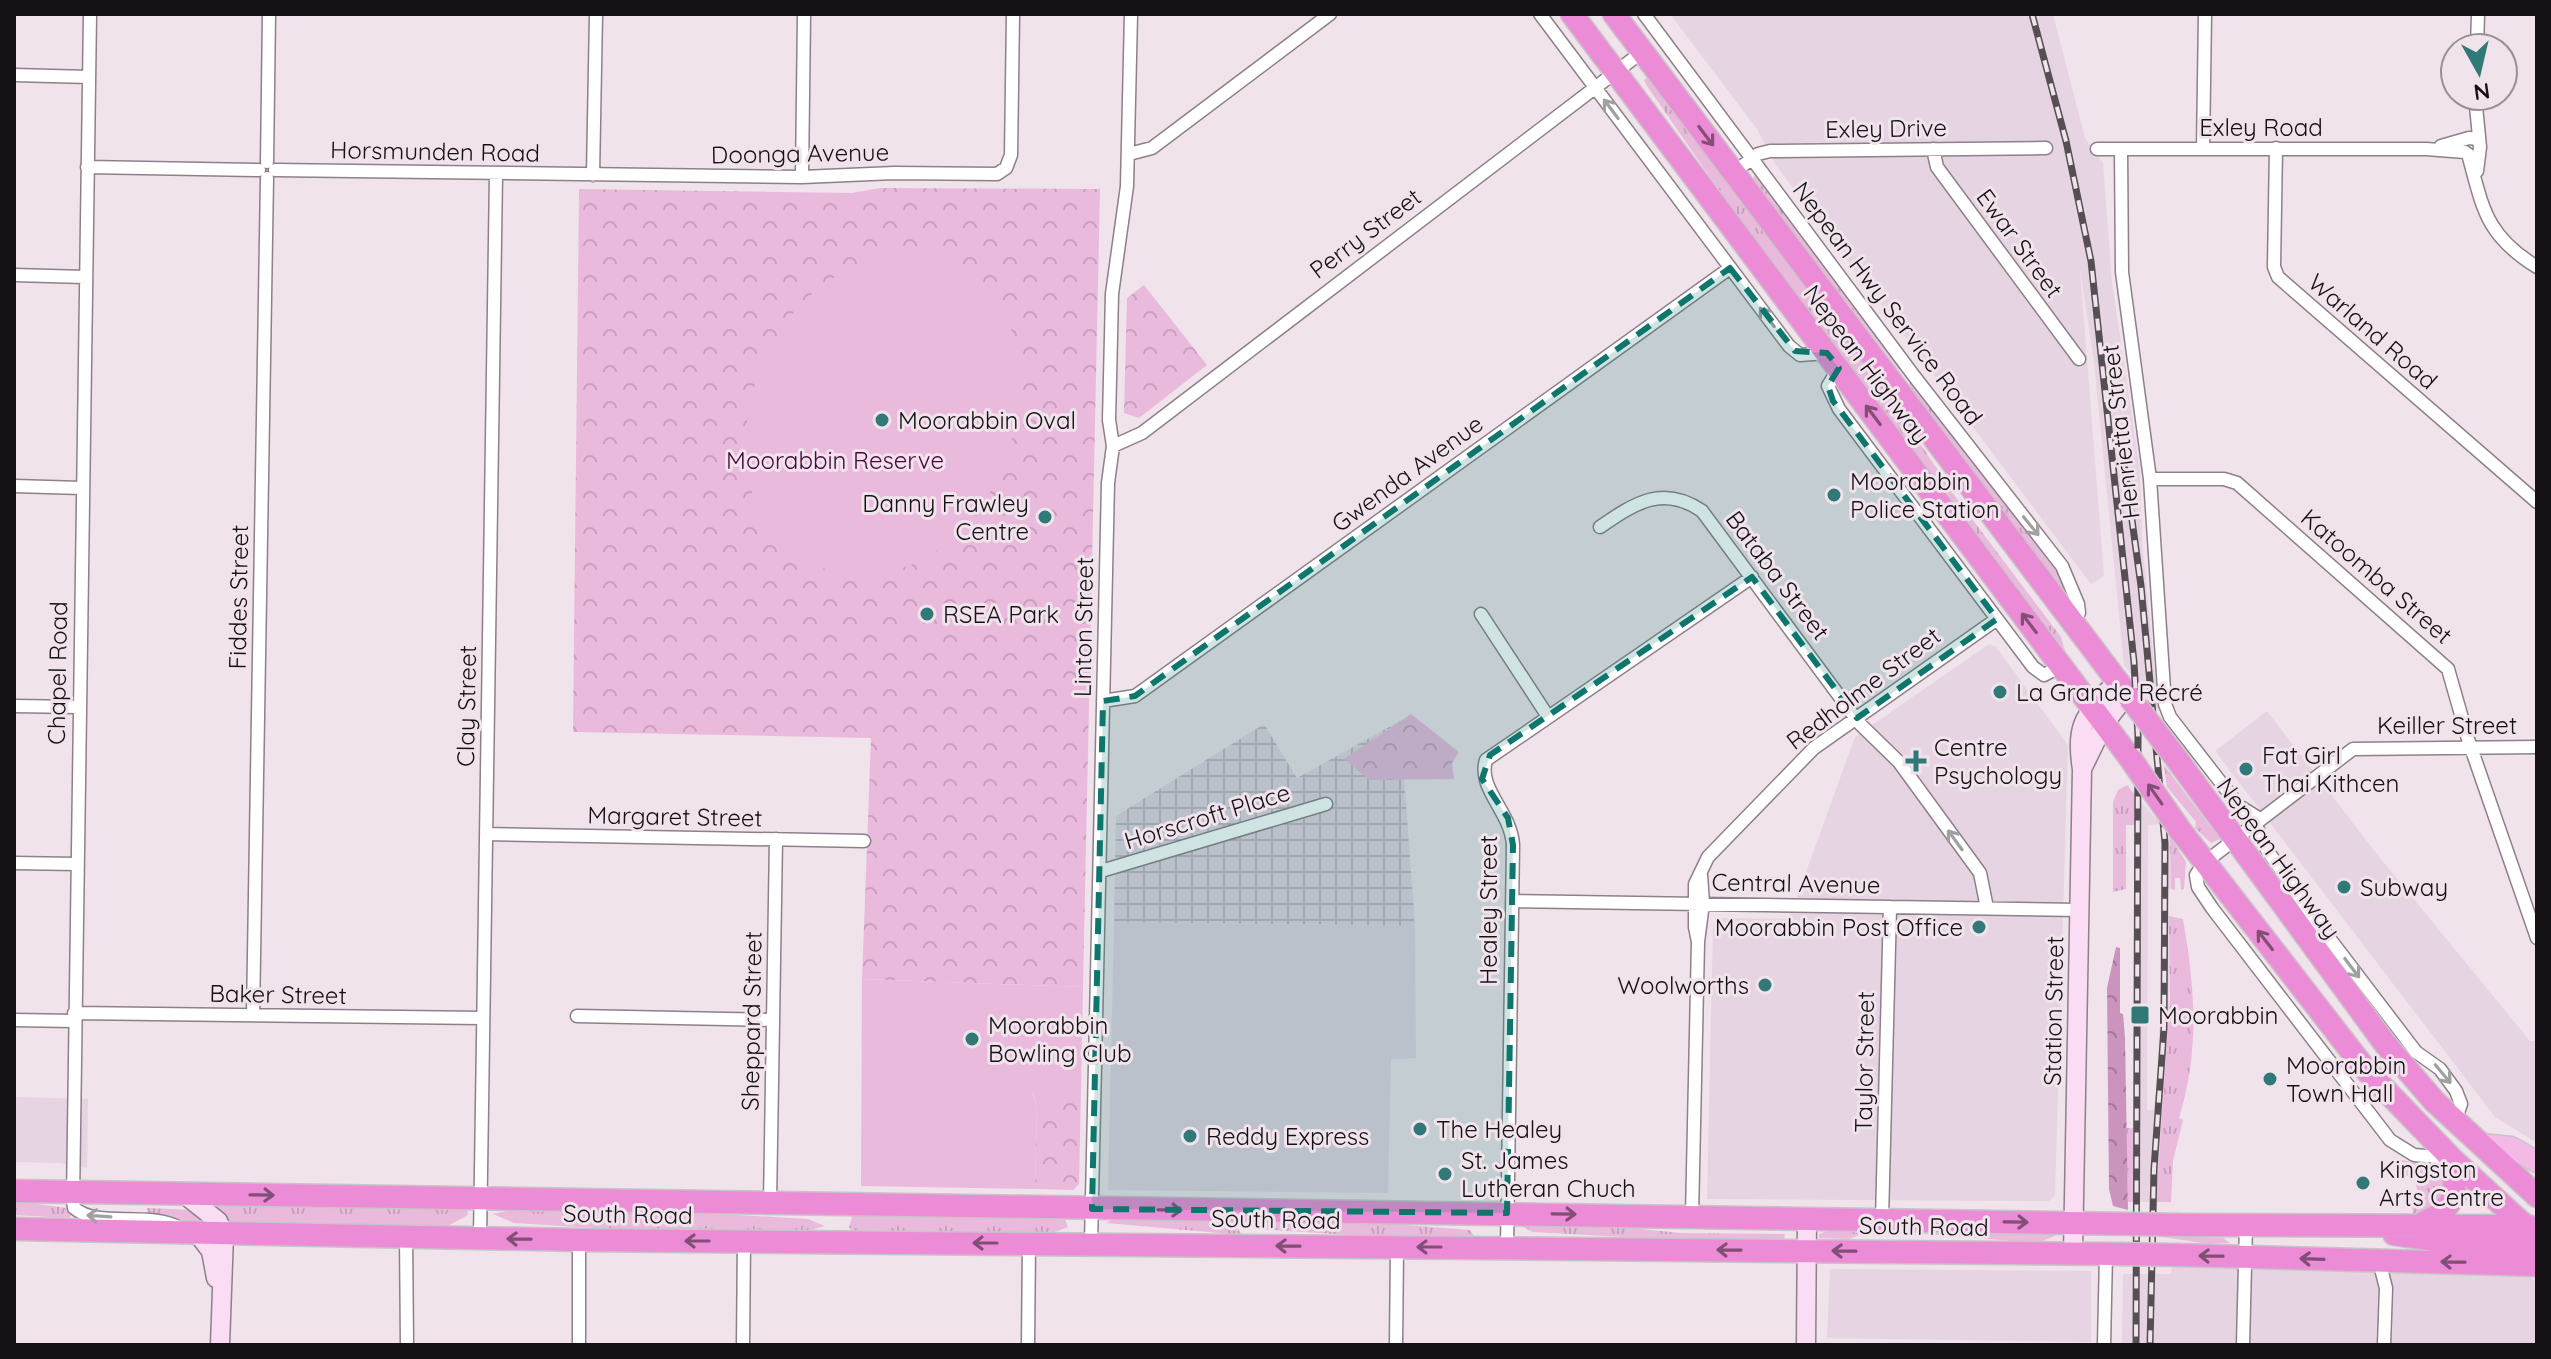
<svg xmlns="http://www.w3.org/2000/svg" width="2551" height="1359" font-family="Quicksand,sans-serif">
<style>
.built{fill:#e7d4e2}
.industrial{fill:url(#industrial-grid)}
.grass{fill:url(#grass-tufts)}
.forest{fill:url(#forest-crowns)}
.park{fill:url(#park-crowns)}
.garden{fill:#eabadd}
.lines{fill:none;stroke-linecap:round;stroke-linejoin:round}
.street-casing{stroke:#8c8189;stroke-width:15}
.secondary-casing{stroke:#8c8189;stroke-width:21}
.primary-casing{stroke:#c7c6c7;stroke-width:23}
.highway-casing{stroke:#c7c6c7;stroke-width:25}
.street{stroke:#fff;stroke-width:12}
.secondary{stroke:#fadcf3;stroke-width:18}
.primary{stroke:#f4bae6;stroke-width:20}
.highway{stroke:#ed8cd6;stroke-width:22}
.rail-casing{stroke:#554e53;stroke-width:7}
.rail{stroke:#f0e3ec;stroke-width:4;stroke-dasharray:12;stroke-linecap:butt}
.highway-bridge-casing{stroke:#c7c6c7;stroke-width:25;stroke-linecap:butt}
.highway-bridge{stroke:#ed8cd6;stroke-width:22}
.oneway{stroke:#a1a0a1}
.oneway2{stroke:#814e75}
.marked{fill:#0f766e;fill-opacity:0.2;stroke:#0f766e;stroke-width:6;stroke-dasharray:16 10;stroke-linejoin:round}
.poi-dot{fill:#307977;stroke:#f0e3ec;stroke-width:3}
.labels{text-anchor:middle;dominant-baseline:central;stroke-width:6;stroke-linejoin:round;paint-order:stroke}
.street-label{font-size:24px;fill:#151114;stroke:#f0e3ec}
.poi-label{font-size:24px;fill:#151114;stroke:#f0e3ec;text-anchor:start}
.park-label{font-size:24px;fill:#49063f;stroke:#f0e3ec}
</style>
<defs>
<pattern id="industrial-grid" width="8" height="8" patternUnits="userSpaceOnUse" patternTransform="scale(2)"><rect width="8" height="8" fill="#e7d4e2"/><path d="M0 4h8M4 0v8" fill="none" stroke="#c5b5c1"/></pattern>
<pattern id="grass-tufts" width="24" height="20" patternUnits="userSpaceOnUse" patternTransform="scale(2)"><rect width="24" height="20" fill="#eabadd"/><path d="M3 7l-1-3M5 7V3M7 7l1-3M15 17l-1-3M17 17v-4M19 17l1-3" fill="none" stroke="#c89fbd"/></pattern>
<pattern id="forest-crowns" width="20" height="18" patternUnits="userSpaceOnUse" patternTransform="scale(2)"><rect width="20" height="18" fill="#cb94bd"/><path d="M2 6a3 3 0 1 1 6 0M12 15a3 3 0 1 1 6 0" fill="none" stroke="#a47798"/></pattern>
<pattern id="park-crowns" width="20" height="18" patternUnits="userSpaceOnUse" patternTransform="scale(2)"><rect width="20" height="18" fill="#eabadd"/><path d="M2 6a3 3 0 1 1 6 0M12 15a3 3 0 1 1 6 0" fill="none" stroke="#c89fbd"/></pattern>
</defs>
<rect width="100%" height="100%" fill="#f0e3ec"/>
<path class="built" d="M1670 14H2053L2085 138 2103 163 2112 282 2140 471 2142 542 2159 711 2124 665 2094 362 2080 269 2104 576 2091 584 1775 164 1757 129Z
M1989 644 1996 647 2068 745 2055 1195 2049 1201 1707 1199 1713 925 1719 918 1789 919 1855 737Z
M2267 711 2376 853 2530 1041H2537V1143L2495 1117 2215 751Z
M2135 795 2161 824 2170 836 2171 889H2163L2161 824 2148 825 2147 1110H2153L2158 1081 2162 916H2169L2170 956 2168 1053 2156 1202H2134Z
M1114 922 1415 926 1416 1058 1391 1059 1388 1193 1108 1190Z
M14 1097 88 1099 87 1168 58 1163 14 1162Z
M2172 1267 2529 1275 2537 1283V1345H2122L2123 1274H2171Z
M1830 1269 2091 1271V1342L1827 1338Z"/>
<path class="industrial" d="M1400 721 1415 926 1114 922 1116 816 1264 724 1297 778Z"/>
<path class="grass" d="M1648 77 1894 404 1957 499 2061 637 2065 651 1728 203 1647 86 1644 80Z
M1755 175 1901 368 1899 370 1753 180Z
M1910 383 2053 560 2075 609 1906 386Z
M2164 765 2220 839 2211 843 2195 828 2196 822 2167 787Z
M2127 785 2135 795V825H2126V889L2113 892V802L2118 790Z
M2170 836 2186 862 2184 889 2181 890 2180 878H2175V890L2171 889Z
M2169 916 2183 919C2195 988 2200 1050 2179 1118L2183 1120 2173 1161 2171 1202H2156L2170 1000Z
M2126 1128H2133L2134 1202H2128Z
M2398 1159 2433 1167 2443 1175 2447 1198 2426 1212 2413 1214 2411 1194 2417 1192C2417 1173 2406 1179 2395 1169Z
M14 1201 67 1208 72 1214 69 1218 14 1215Z
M208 1204 467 1208 468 1215 444 1228 227 1225Z
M147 1208 193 1210 212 1220C190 1225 171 1215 148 1215Z
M515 1209 704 1213 808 1219 825 1226 807 1231H643L514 1223 493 1214Z
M853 1214 1064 1217 1068 1227 1049 1234 853 1232 849 1227Z
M1114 1219 1232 1220 1242 1235 1106 1223Z
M1244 1220H1339L1470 1230 1474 1236 1380 1237 1258 1229Z
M1591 1224 1681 1233 1785 1234 1784 1240 1695 1241 1533 1232 1523 1227Z
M1833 1229 1867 1231 1850 1239 1819 1238V1234Z
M1892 1231H2057L2059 1234 2038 1243Z
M2157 1236 2223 1238 2230 1243 2208 1244Z"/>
<path class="forest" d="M2116 947 2120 948V1013L2123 1014 2125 1037 2128 1210 2113 1206 2109 1189 2107 988Z"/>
<path class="park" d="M880 188 1100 189 1083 987 862 979 871 738 573 732 579 189 852 193Z
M1144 285 1207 365 1139 418 1124 413 1127 298Z
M1411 714 1459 752 1452 763 1454 779 1369 780 1344 759Z
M1032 1091 1081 1092 1079 1184 1073 1190 1035 1189 1037 1106Z"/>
<path class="garden" d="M895 254C1095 247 1034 582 856 574 687 566 721 283 895 254Z
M862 979 1083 987 1081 1092H1032L1037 1106 1035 1189 861 1186Z"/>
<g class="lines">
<defs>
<path id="street" d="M90 14 73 1200 74 1208C99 1229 148 1210 180 1228
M1540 14 1789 346 1800 355 1827 353
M1644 14 1914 376 2062 566 2078 604 2079 613 2072 623
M2477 48 2478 14
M14 75 89 77
M2475 96 2480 147 2477 171
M2441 146 2469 138 2477 139
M2276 148 2274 267 2278 277 2537 502
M1933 149 1937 167 2079 359
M2097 149H2426L2465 152
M2121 149 2122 272 2150 479 2165 704 2170 717 2239 806 2260 819
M2203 149 2205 14
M1129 154 1152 148 1330 14
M2468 154C2483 208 2485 235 2537 267
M267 162 269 14
M87 167 259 170
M275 170 802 177 894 173 997 174 1006 168 1011 155 1013 14
M1733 173 1758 154 1770 151 2046 148
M593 175 596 14
M802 177 804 14
M14 275 85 277
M1839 368 1828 386 1839 409 2033 667 2044 675 2061 666
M1113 446 1142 433 1642 52
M2150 479H2224L2237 483 2448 669 2468 739 2537 938
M14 486 82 488
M1600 527C1635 503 1663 484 1702 511L1860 724 1899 762 1980 873 1987 908
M1481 614 1547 715
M1103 701 1135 696 1730 268
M14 706 79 707
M2255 823 2267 850 2320 926 2416 1052 2440 1069 2456 1091 2461 1104 2455 1121
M486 834 864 841
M14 863 77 864
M1101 871 1326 804
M1512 901 2079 910
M1698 942 1695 927V884L1708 857 1814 748 1997 619
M74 1013 482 1018
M253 1015 267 178
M577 1016 773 1020
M14 1020 74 1021
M2449 1158 2414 1155 2390 1140 2212 908 2198 887 2196 875 2204 863 2353 749 2537 747
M770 1203 776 839
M1692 1216 1698 942 1703 903 1701 875
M1882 1219 1890 907
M406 1237 407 1345
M480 1239 496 174
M1091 1243 1108 483 1113 446 1109 420 1112 294 1127 186 1131 14
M1507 1247 1513 845C1511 811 1477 789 1486 760L1752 577
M2379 1261 2386 1288 2384 1345
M579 1345V1240
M743 1345 744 1241
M1028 1345 1029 1243
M1396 1345 1397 1247
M2104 1345 2106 1254
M2243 1345 2246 1225"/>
<path id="secondary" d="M2082 769 2104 724 2127 694
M184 1194 218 1221 224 1235 220 1345
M198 1234 211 1251 216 1278
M2073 1253 2082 769C2074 722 2087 714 2117 681
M1806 1345 1807 1218"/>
<path id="primary" d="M2482 1144 2511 1147 2537 1162"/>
<path id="highway" d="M1572 14 2130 758
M1614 14 2130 698
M2176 758 2386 1045 2434 1101 2537 1196
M2180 830 2366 1070 2452 1159 2537 1237
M14 1191 2133 1224
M2422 1224 2442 1213 2455 1196 2452 1159
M2180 1225 2528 1226
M14 1229 579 1240 2120 1254
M2394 1234 2449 1242 2537 1244
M2178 1255 2537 1265"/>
</defs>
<use href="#street" class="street-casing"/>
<use href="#secondary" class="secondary-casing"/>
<use href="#primary" class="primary-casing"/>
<use href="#highway" class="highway-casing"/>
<use href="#street" class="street"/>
<use href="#secondary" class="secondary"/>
<use href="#primary" class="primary"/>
<use href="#highway" class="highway"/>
<defs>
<path id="rail" d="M2032 14 2066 141 2091 261 2134 662 2138 736 2136 1345
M2125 469 2141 586 2165 843 2164 1028 2154 1169 2150 1345"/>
</defs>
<use href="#rail" class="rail-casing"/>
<use href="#rail" class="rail"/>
<defs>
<path id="highway-bridge" d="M2130 698 2176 758
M2130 758 2180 830
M2133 1224 2180 1225
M2120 1254 2178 1255"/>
</defs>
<use href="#highway-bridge" class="highway-bridge-casing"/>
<use href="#highway-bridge" class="highway-bridge"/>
</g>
<defs><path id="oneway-shaft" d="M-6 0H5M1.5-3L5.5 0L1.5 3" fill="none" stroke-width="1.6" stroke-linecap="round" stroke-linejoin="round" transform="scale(2)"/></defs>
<g class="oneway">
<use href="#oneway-shaft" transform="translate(1611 109) rotate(-127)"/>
<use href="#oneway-shaft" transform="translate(1767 317) rotate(-127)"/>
<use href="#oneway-shaft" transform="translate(2031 526) rotate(51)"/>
<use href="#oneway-shaft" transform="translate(1955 840) rotate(-126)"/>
<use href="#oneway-shaft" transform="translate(2352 968) rotate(53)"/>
<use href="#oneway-shaft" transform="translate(2443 1074) rotate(50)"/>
<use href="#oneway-shaft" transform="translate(99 1216) rotate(-176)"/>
</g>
<g class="oneway2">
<use href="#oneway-shaft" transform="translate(1706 136) rotate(53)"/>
<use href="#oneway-shaft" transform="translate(1873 415) rotate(-127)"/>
<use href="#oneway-shaft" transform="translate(2029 623) rotate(-127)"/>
<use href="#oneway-shaft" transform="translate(2155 794) rotate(-125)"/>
<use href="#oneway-shaft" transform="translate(2265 940) rotate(-128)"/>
<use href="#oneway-shaft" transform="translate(262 1195) rotate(1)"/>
<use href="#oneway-shaft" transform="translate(1170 1210) rotate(1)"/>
<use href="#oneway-shaft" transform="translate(1564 1214) rotate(1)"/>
<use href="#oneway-shaft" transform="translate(2016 1222) rotate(1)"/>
<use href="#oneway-shaft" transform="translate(519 1239) rotate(-179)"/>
<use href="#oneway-shaft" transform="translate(697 1241) rotate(-180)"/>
<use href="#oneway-shaft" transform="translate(985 1243) rotate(-180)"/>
<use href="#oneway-shaft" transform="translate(1288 1246) rotate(-179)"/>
<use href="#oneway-shaft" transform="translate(1429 1247) rotate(-180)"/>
<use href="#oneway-shaft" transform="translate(1729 1250) rotate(-179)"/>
<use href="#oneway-shaft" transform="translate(1844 1251) rotate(-179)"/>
<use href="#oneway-shaft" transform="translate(2211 1256) rotate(-179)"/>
<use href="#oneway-shaft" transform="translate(2312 1259) rotate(-178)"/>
<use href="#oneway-shaft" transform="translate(2453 1262) rotate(-179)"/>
</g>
<path class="marked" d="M1730 268 1795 351 1827 353 1839 368 1828 386 1833 401 1997 619 1857 718 1752 577 1490 755 1482 779 1508 818 1513 845 1507 1213 1092 1209 1103 701 1135 696Z"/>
<g class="poi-dot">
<circle cx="882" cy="420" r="8"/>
<circle cx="1834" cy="495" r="8"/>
<circle cx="1045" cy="517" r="8"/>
<circle cx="927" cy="614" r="8"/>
<circle cx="2000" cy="692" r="8"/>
<path d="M1912 749h8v8h8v8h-8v8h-8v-8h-8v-8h8z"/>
<circle cx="2246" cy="769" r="8"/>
<circle cx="2344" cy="887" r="8"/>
<circle cx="1979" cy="927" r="8"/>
<circle cx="1765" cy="985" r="8"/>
<rect x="2130" y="1005" width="20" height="20" rx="4"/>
<circle cx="972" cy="1039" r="8"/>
<circle cx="2270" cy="1079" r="8"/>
<circle cx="1420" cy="1129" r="8"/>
<circle cx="1190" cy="1136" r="8"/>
<circle cx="1445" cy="1174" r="8"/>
<circle cx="2363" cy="1183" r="8"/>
</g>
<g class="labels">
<g class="street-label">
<text x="2261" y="127">Exley Road</text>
<text transform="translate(1886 128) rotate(-1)">Exley Drive</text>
<text transform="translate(435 151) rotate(1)">Horsmunden Road</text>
<text transform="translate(800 153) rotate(-1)">Doonga Avenue</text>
<text transform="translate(1365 233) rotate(-37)">Perry Street</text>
<text transform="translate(2020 243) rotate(54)">Ewar Street</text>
<text transform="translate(1888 303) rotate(53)">Nepean Hwy Service Road</text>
<text transform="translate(2373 331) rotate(41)">Warland Road</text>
<text transform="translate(1867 364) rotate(53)">Nepean Highway</text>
<text transform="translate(2120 432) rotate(-97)">Henrietta Street</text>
<text transform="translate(1407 473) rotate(-36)">Gwenda Avenue</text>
<text transform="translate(1778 575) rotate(53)">Bataba Street</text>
<text transform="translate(2377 576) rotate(41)">Katoomba Street</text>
<text transform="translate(238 597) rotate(-89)">Fiddes Street</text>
<text transform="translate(1083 627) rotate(-89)">Linton Street</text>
<text transform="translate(57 673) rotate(-89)">Chapel Road</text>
<text transform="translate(1863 688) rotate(-37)">Redholme Street</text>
<text transform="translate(466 706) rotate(-89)">Clay Street</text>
<text x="2447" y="725">Keiller Street</text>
<text transform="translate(675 816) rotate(1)">Margaret Street</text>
<text transform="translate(1207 816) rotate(-17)">Horscroft Place</text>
<text transform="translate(2279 858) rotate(54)">Nepean Highway</text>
<text transform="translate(1796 883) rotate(1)">Central Avenue</text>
<text transform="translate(1488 910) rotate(-90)">Healey Street</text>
<text transform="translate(278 994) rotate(1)">Baker Street</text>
<text transform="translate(2053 1011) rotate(-89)">Station Street</text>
<text transform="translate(751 1021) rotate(-89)">Sheppard Street</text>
<text transform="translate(1864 1062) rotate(-89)">Taylor Street</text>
<text transform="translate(628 1214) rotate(1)">South Road</text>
<text transform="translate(1276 1219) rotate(1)">South Road</text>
<text transform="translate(1924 1226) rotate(1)">South Road</text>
</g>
<g class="poi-label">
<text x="898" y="420">Moorabbin Oval</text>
<text x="1850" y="481">Moorabbin<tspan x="1850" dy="28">Police Station</tspan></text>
<text x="1029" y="503" text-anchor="end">Danny Frawley<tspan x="1029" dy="28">Centre</tspan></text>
<text x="943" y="614">RSEA Park</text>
<text x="2016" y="692">La Grande Récré</text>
<text x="1934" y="747">Centre<tspan x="1934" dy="28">Psychology</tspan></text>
<text x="2262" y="755">Fat Girl<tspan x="2262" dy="28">Thai Kithcen</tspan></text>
<text x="2360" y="887">Subway</text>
<text x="1963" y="927" text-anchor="end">Moorabbin Post Office</text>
<text x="1749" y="985" text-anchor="end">Woolworths</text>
<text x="2158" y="1015">Moorabbin</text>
<text x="988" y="1025">Moorabbin<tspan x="988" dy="28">Bowling Club</tspan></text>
<text x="2286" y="1065">Moorabbin<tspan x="2286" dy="28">Town Hall</tspan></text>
<text x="1436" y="1129">The Healey</text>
<text x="1206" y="1136">Reddy Express</text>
<text x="1461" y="1160">St. James<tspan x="1461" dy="28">Lutheran Chuch</tspan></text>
<text x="2379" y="1169">Kingston<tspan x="2379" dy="28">Arts Centre</tspan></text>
</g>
<g class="park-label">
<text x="835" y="460">Moorabbin Reserve</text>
</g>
</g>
<rect width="2551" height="1359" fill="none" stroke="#151114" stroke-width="32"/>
<g transform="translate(2479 72) rotate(172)"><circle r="38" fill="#f0e3ec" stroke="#988f96" stroke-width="2"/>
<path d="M0-6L14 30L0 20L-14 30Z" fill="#307977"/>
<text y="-12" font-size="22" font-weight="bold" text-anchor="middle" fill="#151114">N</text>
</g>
</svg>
